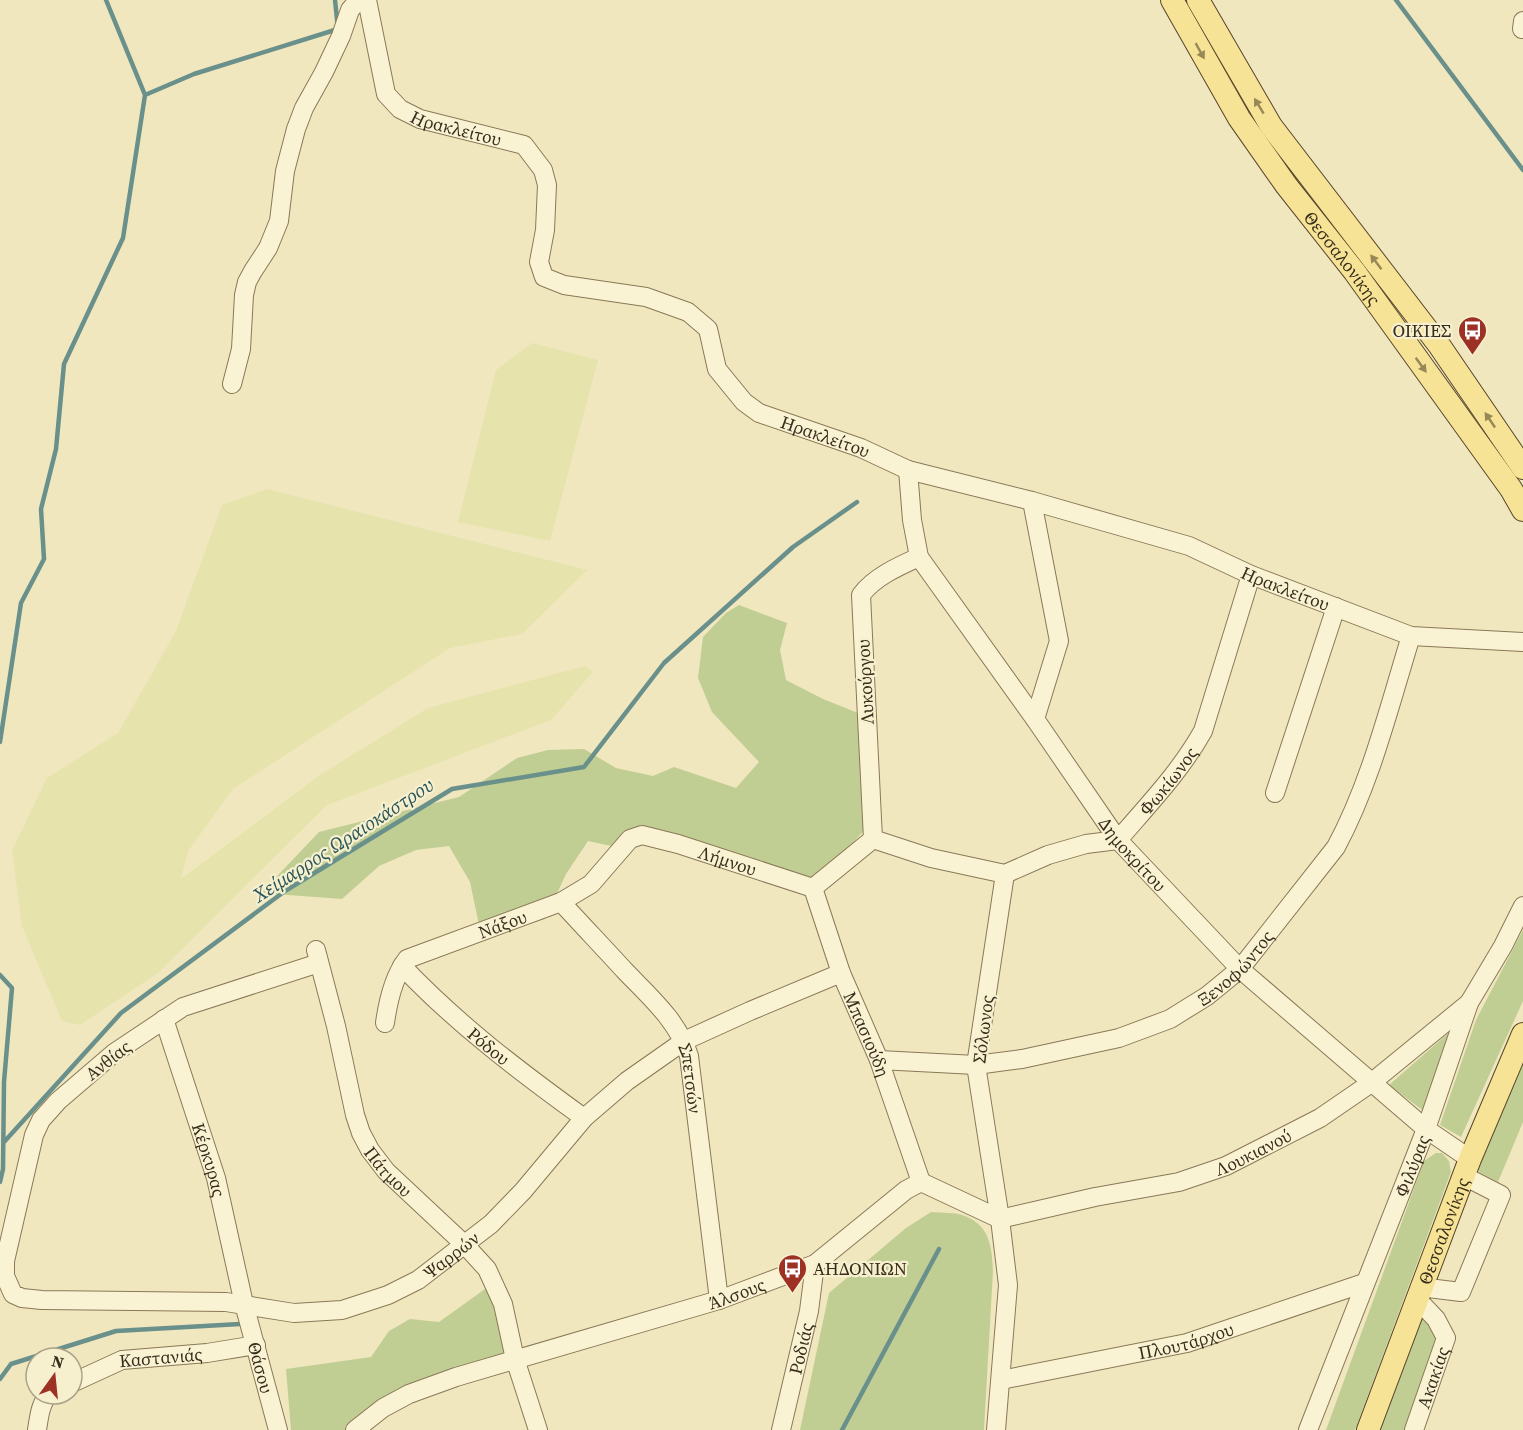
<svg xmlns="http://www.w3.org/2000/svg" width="1523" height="1430" font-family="'Source Serif 4',serif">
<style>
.farmland{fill:#e6e3ac}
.green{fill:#c0ce93}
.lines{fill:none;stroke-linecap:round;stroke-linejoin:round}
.stream{stroke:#69908b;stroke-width:4.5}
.minor-casing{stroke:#8a7857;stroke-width:20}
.major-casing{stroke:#57452b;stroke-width:24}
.minor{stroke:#faf3d3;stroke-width:18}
.major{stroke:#f6e395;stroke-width:22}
.oneway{fill:#978858}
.labels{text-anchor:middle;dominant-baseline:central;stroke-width:4.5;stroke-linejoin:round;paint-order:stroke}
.street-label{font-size:18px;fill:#382d1c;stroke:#f7f0cf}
.poi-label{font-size:18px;fill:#382d1c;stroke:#f7f0cf;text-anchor:end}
.water-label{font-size:20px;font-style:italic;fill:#2a5659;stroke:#f7f0cf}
</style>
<rect width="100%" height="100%" fill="#f0e7bf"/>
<path class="farmland" d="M532 343 598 360 550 541 458 522 496 370Z
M267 489 587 570 522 634 450 648 233 789 188 851 181 879 320 775 428 708 585 666 593 672 551 720 327 805 158 973 80 1025 62 1021 22 926 12 850 47 778 118 733 176 631 222 505Z"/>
<path class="green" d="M739 605 787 623 780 650 786 680 823 699 863 715 876 818 809 889 630 832 611 846 588 841 566 874 545 919 482 939 470 882 449 846 416 850 379 866 342 899 261 893 319 832 459 797 517 758 548 750 584 749 616 768 653 776 674 767 736 788 759 762 712 712 698 678 703 637 726 613Z
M1523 930V1001L1461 1137 1440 1125 1476 1020Z
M1453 1029 1425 1112 1389 1085Z
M1523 1063V1122L1498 1182 1479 1172V1167Z
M1436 1153H1442L1449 1161 1451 1172 1355 1430H1326L1424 1161Z
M931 1212C941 1213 956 1212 965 1216 990 1226 992 1247 993 1271L984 1430H800L829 1293 906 1228Z
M492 1284 510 1356 352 1430H291L286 1369 371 1357 389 1331 410 1319 439 1322Z
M1423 1317 1428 1318 1439 1342 1408 1430H1379L1418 1321Z"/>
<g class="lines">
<path class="stream" d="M1396 0 1523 170
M145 95 194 74 338 29 335 0
M0 742 21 603 44 559 41 509 56 449 64 364 123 238 145 95 106 0
M0 975 12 988 4 1082 3 1169 0 1182
M4 1142 121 1013 285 891 452 789 584 767 664 663 793 547 857 502
M0 1379 11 1364 116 1331 240 1324
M842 1430 939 1249"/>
<defs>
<g id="minor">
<path id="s1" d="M367 0 386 94 400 109 420 119 524 145 543 170 547 185 545 230 539 262 544 277 564 285 646 297 688 312 708 329 717 369 744 402 759 413 861 448 908 470 1032 501 1189 546 1251 575 1411 636 1523 642"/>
<path d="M1522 29 1523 21"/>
<path d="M232 384 241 349 244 295 247 282 253 271 268 248 279 221 285 171 296 129 304 108 324 72 341 36 350 10 355 4 363 0"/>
<path id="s2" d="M908 470 912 520 919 557 1035 719 1118 840 1240 969 1426 1129 1470 1159"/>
<path d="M1032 501 1059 641 1035 719"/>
<path d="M1275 793 1336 607"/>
<path id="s3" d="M873 839 931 858 1005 874 1048 855 1086 844 1118 840C1148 805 1180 772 1203 731L1251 575"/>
<path d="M873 839 861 595C874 577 899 566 919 557"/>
<path id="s4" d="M1005 874 976 1065 1000 1219 1095 1197 1179 1182 1226 1166 1320 1118 1371 1083 1469 1003"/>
<path id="s5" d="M813 888 841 973 879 1060 921 1182"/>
<path d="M813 888 873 839"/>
<path id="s6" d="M561 902C582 925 604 948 625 971 650 997 678 1021 689 1056L719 1300"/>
<path id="s7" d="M316 950 336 1026 355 1115 361 1133 370 1150 386 1171 465 1245 487 1269 503 1304 515 1359 538 1430"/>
<path id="s8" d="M319 963 183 1007 114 1053 58 1101 41 1120 34 1135 5 1261V1276L13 1294 22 1298 42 1300 226 1302 294 1313 342 1310 388 1295 418 1280 491 1224 523 1191 584 1118 627 1081 684 1041 750 1011 841 973"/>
<path id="s9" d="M402 966C457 1024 519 1071 584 1118"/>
<path id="s10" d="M164 1019 216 1178 244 1304 278 1430"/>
<path id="s11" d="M385 1023C388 1001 394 976 407 959L561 902 591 884 630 839 642 835 678 844 813 888"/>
<path id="s12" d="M879 1060 976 1065 1022 1059 1119 1038 1170 1019 1207 996 1240 969 1336 847C1371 782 1389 707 1411 636"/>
<path d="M1420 1287 1461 1292 1501 1195 1464 1176"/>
<path id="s13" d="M1001 1380 1187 1343 1364 1283"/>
<path id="s14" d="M72 1383 122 1360 207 1353 256 1345"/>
<path d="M37 1430C39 1418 40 1402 50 1394"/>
<path id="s15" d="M355 1430 383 1408 409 1394 456 1377 719 1300 815 1264 906 1190 921 1182 1000 1219 1008 1285 996 1430"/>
<path id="s16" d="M781 1430 809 1311 815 1264"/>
<path id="s17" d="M1308 1430 1426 1129 1469 1003 1503 946 1523 906"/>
<path id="s18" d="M1414 1430 1446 1338 1436 1319 1416 1298"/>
</g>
<g id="major">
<path id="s19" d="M1172 0 1239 118 1286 185 1354 271 1511 489 1523 510"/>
<path d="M1198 0 1271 126 1439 345 1523 468"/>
<path id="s20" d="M1368 1430 1470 1159 1523 1034"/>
</g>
</defs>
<use href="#minor" class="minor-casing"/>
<use href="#major" class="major-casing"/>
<use href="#minor" class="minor"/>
<use href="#major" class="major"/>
</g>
<defs><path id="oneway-solid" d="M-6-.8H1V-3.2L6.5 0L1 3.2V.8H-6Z" transform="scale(1.5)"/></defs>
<g class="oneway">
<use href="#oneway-solid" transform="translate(1200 51) rotate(61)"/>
<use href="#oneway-solid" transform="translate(1259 106) rotate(-121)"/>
<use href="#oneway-solid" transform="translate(1376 262) rotate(-127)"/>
<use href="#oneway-solid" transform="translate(1421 365) rotate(54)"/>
<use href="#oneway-solid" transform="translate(1490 420) rotate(-124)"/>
</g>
<defs>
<symbol id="bus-pin" viewBox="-11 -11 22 30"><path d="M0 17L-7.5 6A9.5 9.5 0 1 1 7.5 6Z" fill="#9c3124" stroke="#f7f0cf"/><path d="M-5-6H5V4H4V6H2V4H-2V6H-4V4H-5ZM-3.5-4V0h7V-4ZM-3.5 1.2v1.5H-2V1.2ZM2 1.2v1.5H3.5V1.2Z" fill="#fff"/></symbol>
</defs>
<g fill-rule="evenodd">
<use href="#bus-pin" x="1456" y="314" width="33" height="45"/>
<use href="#bus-pin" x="776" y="1252" width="33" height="45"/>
</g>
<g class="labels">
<g class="street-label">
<text stroke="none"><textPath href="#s1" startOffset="176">Ηρακλείτου</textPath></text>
<text stroke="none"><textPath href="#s19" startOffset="310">Θεσσαλονίκης</textPath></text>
<text stroke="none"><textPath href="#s1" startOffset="734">Ηρακλείτου</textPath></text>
<text stroke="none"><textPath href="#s1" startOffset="1220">Ηρακλείτου</textPath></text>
<text transform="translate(865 682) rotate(-93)">Λυκούργου</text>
<text stroke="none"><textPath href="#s3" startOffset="333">Φωκίωνος</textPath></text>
<text stroke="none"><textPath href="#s2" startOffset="454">Δημοκρίτου</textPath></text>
<text stroke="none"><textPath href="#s11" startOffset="429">Λήμνου</textPath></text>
<text stroke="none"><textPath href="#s11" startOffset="170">Νάξου</textPath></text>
<text stroke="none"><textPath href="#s12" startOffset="381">Ξενοφώντος</textPath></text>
<text transform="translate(983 1029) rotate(-83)">Σόλωνος</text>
<text stroke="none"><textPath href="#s5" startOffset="156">Μπασιούδη</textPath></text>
<text stroke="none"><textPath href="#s9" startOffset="118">Ρόδου</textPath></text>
<text transform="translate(108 1060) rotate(-38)">Ανθίας</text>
<text stroke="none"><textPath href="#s6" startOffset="224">Σπετσών</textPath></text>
<text stroke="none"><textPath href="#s4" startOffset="612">Λουκιανού</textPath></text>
<text stroke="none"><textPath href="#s10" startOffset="148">Κέρκυρας</textPath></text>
<text stroke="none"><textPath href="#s17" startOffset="284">Φιλύρας</textPath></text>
<text stroke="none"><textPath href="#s7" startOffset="236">Πάτμου</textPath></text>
<text stroke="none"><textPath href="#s20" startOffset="213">Θεσσαλονίκης</textPath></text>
<text stroke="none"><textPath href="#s8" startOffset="960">Ψαρρών</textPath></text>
<text stroke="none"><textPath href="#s15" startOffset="408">Άλσους</textPath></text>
<text stroke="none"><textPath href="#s13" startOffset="189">Πλουτάρχου</textPath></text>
<text stroke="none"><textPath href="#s16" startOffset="84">Ροδιάς</textPath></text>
<text stroke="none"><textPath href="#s14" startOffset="94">Καστανιάς</textPath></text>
<text stroke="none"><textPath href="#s10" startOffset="362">Θάσου</textPath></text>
<text stroke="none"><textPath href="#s18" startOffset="56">Ακακίας</textPath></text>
</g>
<g class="poi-label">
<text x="1451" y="330">ΟΙΚΙΕΣ</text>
<text x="813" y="1268" text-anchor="start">ΑΗΔΟΝΙΩΝ</text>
</g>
<g class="water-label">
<text transform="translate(343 840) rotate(-33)">Χείμαρρος Ωραιοκάστρου</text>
</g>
</g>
<g transform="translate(54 1376) rotate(15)"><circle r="28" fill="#f7f0cf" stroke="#aba287" stroke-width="1.5"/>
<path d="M0-4.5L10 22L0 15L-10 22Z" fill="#9c3124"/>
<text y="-9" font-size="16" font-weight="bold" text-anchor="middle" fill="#382d1c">N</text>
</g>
</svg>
